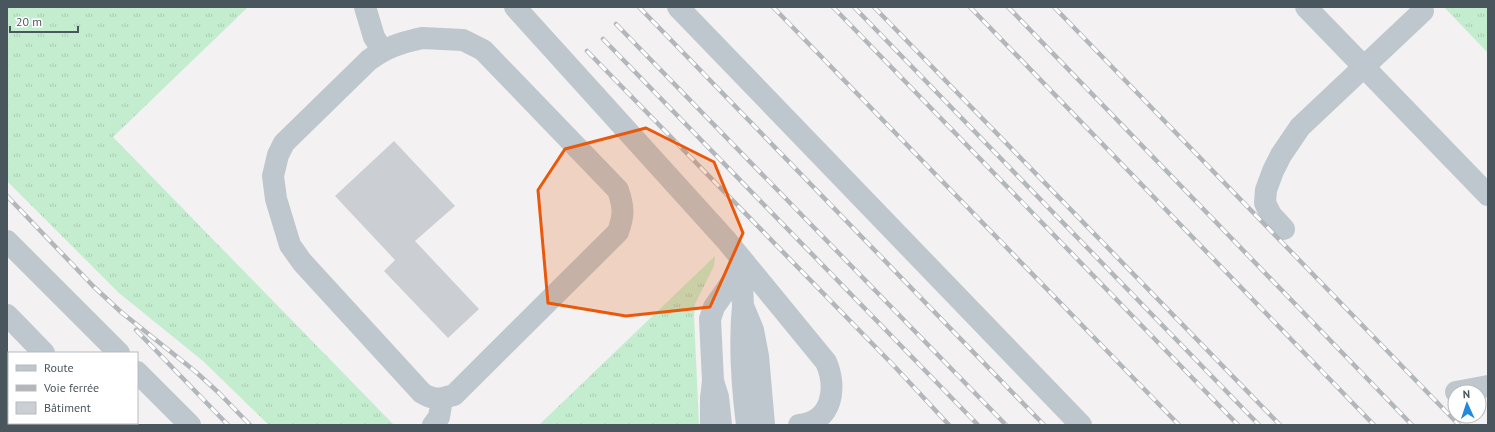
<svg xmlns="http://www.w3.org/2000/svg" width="1495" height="432" font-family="'PT Sans',sans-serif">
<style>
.grass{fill:url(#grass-tufts)}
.building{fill:#cbcfd3}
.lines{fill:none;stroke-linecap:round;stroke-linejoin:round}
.minor{stroke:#bdc7cd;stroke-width:22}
.rail-casing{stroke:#b3b7bb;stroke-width:4.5}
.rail{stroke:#fff;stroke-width:3;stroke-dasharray:9;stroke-linecap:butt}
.marked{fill:#e8590c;fill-opacity:0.2;stroke:#e8590c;stroke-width:3;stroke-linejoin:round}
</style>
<defs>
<pattern id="grass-tufts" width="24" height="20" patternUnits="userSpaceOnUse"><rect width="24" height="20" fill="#c3edce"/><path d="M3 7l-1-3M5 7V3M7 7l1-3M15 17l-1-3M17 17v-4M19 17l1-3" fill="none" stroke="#a9cdb3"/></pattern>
</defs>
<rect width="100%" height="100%" fill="#f3f1f1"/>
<path class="grass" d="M7 7H248L113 137 394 425H269L203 361 119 293 7 181Z
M1444 7H1488V53Z
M715 256 714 266 695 304 694 316 699 425H539Z"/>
<path class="building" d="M394 141 455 206 415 241 479 309 448 338 384 271 395 260 335 196Z
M84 423H104L111 424 84 425Z"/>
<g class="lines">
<path class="minor" d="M365 7 374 37 382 50
M515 7 726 240 826 362C837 387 833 422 799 425
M678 7 1081 425
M1306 7 1488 195
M422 38 463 40 483 50 618 190C624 208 624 215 618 232L454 395C440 399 435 401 422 393L302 262 290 245 276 199 273 176 278 155 284 143 369 60C387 47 400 43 422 38Z
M1284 229 1271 215 1265 203 1266 190 1273 171 1281 155 1300 127 1423 11
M7 241 119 353
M7 315 44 353
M137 372 190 425
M713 381 710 319 714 307 745 263 742 285 743 306
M1456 392 1488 386
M65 425 66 423
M433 425 439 417 442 399
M711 425V398L713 381 718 397 721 425
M747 425C742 385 739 346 743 306L753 330 758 356 764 425"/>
<defs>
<path id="rail" d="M639 7 1044 425
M773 7 1179 425
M833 7 1238 425
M854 7 1259 425
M874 7 1280 425
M970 7 1374 425
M1008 7 1412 425
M1054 7 1459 425
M616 24 1006 425
M603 39 978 425
M587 51 896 368 949 425
M7 196 93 286 121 312 196 372 219 393 250 425
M136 330 228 425"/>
</defs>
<use href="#rail" class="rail-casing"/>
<use href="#rail" class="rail"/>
</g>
<path class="marked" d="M646 128 714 162 743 233 710 307 626 316 548 303 538 190 565 149Z"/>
<rect width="1495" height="432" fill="none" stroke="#4a565d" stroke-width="16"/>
<rect x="8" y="352" width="130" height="72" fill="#ffffff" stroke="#b7bbbe"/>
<rect x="16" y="365" width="20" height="6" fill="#bdc7cd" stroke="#b7bbbe"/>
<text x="44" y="372" font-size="12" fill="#4a565d">Route</text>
<rect x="16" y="385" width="20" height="6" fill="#b3b7bb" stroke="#b7bbbe"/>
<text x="44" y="392" font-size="12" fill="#4a565d">Voie ferrée</text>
<rect x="16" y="402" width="20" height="12" fill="#cbcfd3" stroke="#b7bbbe"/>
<text x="44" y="412" font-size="12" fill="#4a565d">Bâtiment</text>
<g transform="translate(1467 404) rotate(357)"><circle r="19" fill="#ffffff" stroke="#b7bbbe"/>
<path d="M0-3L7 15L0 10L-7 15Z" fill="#238adb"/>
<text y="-6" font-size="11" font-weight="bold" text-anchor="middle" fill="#4a565d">N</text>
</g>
<path d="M10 26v6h68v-6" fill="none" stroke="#4a565d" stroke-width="2"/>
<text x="16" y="26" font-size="12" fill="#4a565d" stroke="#ffffff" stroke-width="3" paint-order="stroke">20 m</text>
</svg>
